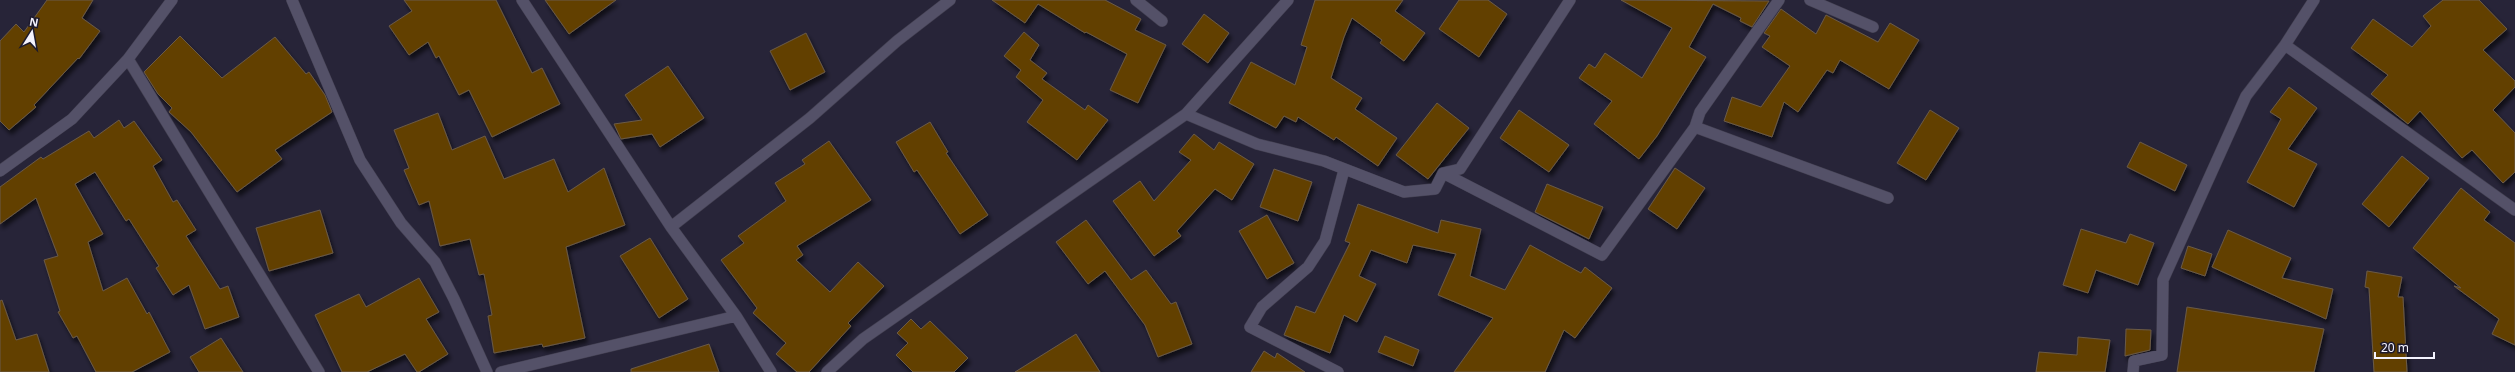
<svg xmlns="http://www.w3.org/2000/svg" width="2515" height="372" font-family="'Noto Sans',sans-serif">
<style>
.building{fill:#624006;stroke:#6a5a46;filter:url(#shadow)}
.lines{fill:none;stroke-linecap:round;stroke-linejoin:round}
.minor-casing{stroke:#423f50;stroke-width:12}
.minor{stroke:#545168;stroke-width:11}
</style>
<defs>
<filter id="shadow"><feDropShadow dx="2.5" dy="4.5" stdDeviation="2" flood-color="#0009"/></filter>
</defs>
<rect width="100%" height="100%" fill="#272438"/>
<path class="building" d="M47 0H93L82 18 100 31 79 59 78 58 34 105 36 107 9 130 0 121V41L16 24 24 32Z
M404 0H496L532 73 542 68 560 104 492 137 469 90 459 95 439 56 436 58 428 42 409 55 389 26 412 11Z
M545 0H616L569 34Z
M992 0H1105L1141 19 1135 30 1166 45 1138 103 1110 90 1127 54 1086 32 1085 33 1038 4 1025 23Z
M1315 0H1403L1395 11 1425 33 1404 61 1380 43 1382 40 1352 18 1344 37 1331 78 1362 98 1355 109 1397 138 1378 166 1336 137 1334 140 1298 117 1296 122 1284 116 1276 128 1229 103 1251 62 1295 85 1307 47 1301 45Z
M1459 0H1488L1507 14 1479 57 1439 29Z
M1621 0 1769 1 1752 27 1740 21 1741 18 1713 4 1689 47 1706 57 1657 136 1639 159 1594 124 1612 101 1579 78 1589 64 1595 68 1605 53 1642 78 1672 28Z
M2443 0H2479L2507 29 2483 50 2515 81V87L2493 110 2515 133V172L2503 183 2472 150 2462 158 2420 111 2408 124 2371 94 2388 75 2351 48 2373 19 2412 47 2431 26 2423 16Z
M1781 9 1816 34 1826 15 1878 42 1890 23 1919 40 1889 89 1840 60 1833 73 1827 70 1798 112 1784 102 1772 137 1724 121 1732 97 1761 107 1790 66 1762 47 1770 36 1764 33Z
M1204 14 1229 33 1208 63 1182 44Z
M1024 32 1039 45 1030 60 1047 73 1042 79 1085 110 1088 105 1108 120 1077 160 1027 122 1043 100 1016 77 1021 70 1004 56Z
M806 33 825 72 790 90 770 51Z
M180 36 222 78 275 37 306 74 309 72 325 95 332 112 275 150 282 159 237 192 191 132 169 112 172 108 158 94 144 72Z
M668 66 704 118 660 147 652 134 621 139 614 124 642 120 625 95Z
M2289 87 2317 108 2288 149 2317 164 2294 207 2247 182 2281 119 2270 112Z
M1437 103 1469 128 1428 179 1396 155Z
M1519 110 1569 145 1549 172 1500 138Z
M1930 110 1959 128 1926 180 1897 163Z
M438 113 452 150 485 136 504 179 554 159 568 192 604 168 625 225 566 247 585 338 543 347 542 344 494 353 488 316 492 315 484 274 479 275 470 239 440 246 429 201 419 205 404 170 409 168 394 130Z
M119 120 124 128 134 121 162 160 153 166 173 202 177 200 196 230 186 236 220 289 228 286 239 317 205 329 189 285 173 295 156 268 159 266 129 219 126 221 95 172 75 184 103 234 88 242 103 291 127 278 147 314 149 312 170 352 132 372H96L77 336 73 338 58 312 60 311 44 260 58 256 36 198 0 224V187L41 157 43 159 89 131 94 138Z
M930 122 948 152 946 153 988 215 960 234 917 170 914 172 896 142Z
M1194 134 1214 150 1219 142 1254 164 1232 200 1215 189 1177 231 1181 236 1154 256 1113 201 1140 181 1154 201 1191 160 1179 152Z
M829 141 871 200 797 246 803 255 796 260 830 292 858 262 884 286 848 323 851 326 809 372H797L776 354 786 343 753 313 757 308 721 260 744 243 738 236 786 201 775 183 805 164 802 160Z
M2140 142 2187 165 2175 191 2127 167Z
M2402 156 2429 178 2389 227 2362 204Z
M1675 168 1705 188 1677 229 1648 209Z
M1274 169 1312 182 1298 221 1260 207Z
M1547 184 1603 207 1589 239 1535 212Z
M2461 188 2490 212 2484 220 2515 243V345L2492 334 2499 319 2454 286 2461 288 2413 248Z
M1358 204 1438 233 1441 220 1481 229 1470 276 1505 290 1530 245 1581 273 1585 267 1612 288 1575 338 1564 330 1545 372H1454L1493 318 1438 295 1456 254 1413 245 1407 263 1371 250 1359 276 1376 284 1357 322 1344 315 1330 353 1284 335 1296 306 1315 313 1350 243 1345 241Z
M320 210 333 253 269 271 256 228Z
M1267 215 1294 263 1267 279 1239 231Z
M1086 220 1131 280 1146 270 1171 304 1176 302 1192 344 1158 357 1145 325 1105 271 1088 284 1056 242Z
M2081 229 2126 243 2130 234 2154 243 2138 285 2096 270 2088 293 2063 285Z
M2228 230 2291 258 2282 278 2333 289 2326 319 2212 267Z
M650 238 688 299 659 318 620 256Z
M2188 246 2212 254 2205 276 2181 268Z
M2367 271 2402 277 2398 297H2403L2407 372H2374L2369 288 2365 287Z
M419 278 439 312 426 319 448 354 419 372H417L405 354 367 372H342L315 315 359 294 366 307Z
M2 300 16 340 37 334 49 372H0V301Z
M2187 307 2324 329 2314 372H2177Z
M911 319 921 329 930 321 968 358 954 372H913L896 355 908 343 897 333Z
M2126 329 2151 330 2150 350 2125 356Z
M1076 334 1100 372H1015Z
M1385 336 1419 350 1413 366 1378 352Z
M2078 337 2110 340 2105 372H2036L2039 352 2077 355Z
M221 338 243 372H199L190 357Z
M709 344 719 372H631V369Z
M1264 351 1275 358 1277 353 1305 372H1251Z"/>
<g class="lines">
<defs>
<path id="minor" d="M292 0 360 160 401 223 435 262 454 299 487 372
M522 0 671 227 736 316 771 372
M1136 0 1162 21
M1810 0 1873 27
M2285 45 2314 0
M128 59 319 372
M1186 114 1257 144 1324 161 1404 192 1435 189 1443 173 1460 169 1570 0
M1695 127 1888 198
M0 171 72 119 128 59 172 0
M1443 173 1602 255 1695 127 1700 112 1779 0
M671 227 810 118 897 41 950 0
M501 372 736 316
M827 372 863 339 1186 114 1288 0
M1338 372 1250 327 1262 307 1308 267 1325 241 1344 170
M2133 372 2134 361 2162 355 2163 280 2246 96 2285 45 2515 210"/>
</defs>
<use href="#minor" class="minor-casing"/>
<use href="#minor" class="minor"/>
</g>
<g transform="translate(32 32) rotate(11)" stroke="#1d1a2d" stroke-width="3" paint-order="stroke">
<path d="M0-3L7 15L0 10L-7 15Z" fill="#f4f3fe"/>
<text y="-6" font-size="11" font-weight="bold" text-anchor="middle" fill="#f4f3fe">N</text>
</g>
<path d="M2375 352v6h59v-6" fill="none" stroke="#f4f3fe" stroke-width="2"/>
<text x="2381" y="352" font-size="12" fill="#f4f3fe" stroke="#1d1a2d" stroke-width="3" paint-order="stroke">20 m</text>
</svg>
